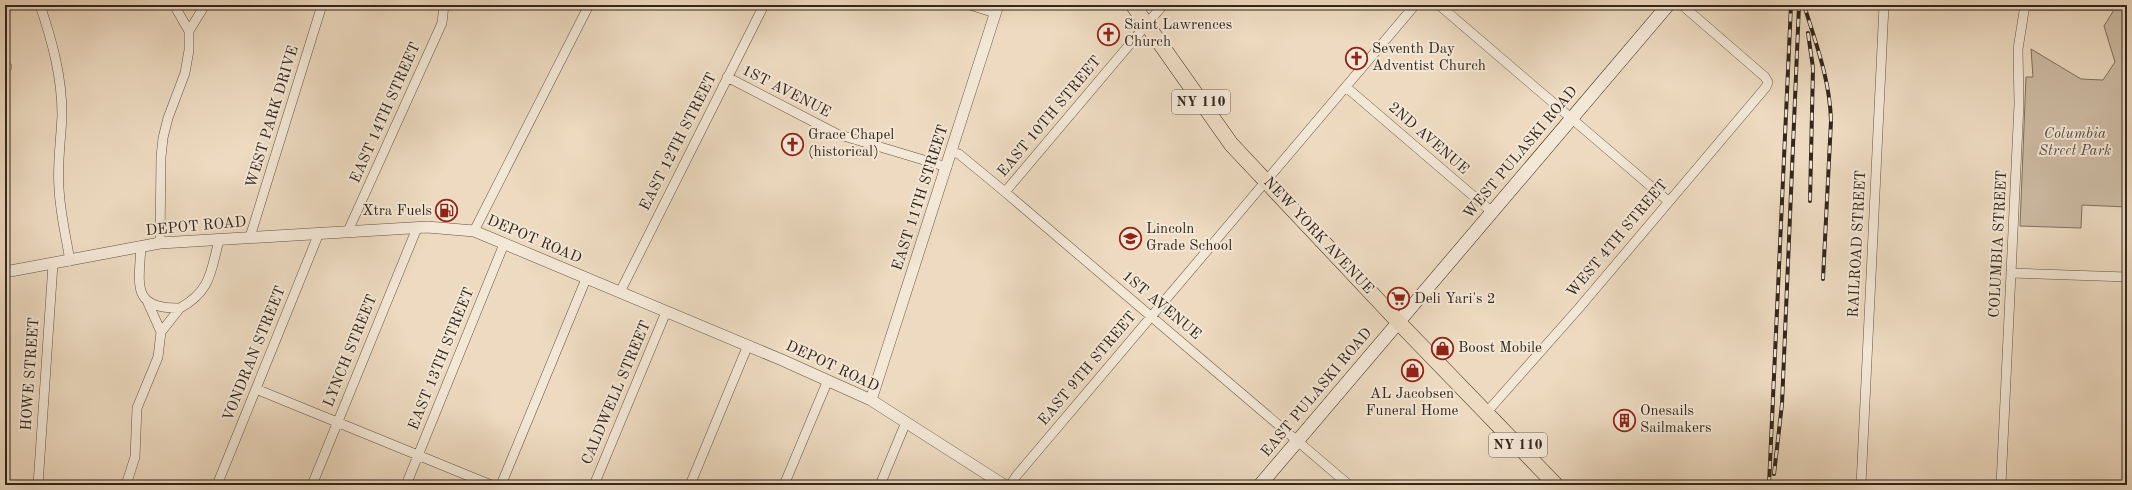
<svg xmlns="http://www.w3.org/2000/svg" width="2132" height="490" font-family="'Old Standard TT',serif">
<style>
.green{fill:#cdbba4;stroke:#807060}
.lines{fill:none;stroke-linecap:round;stroke-linejoin:round}
.minor-casing{stroke:#625345;stroke-width:10}
.tertiary-casing{stroke:#625345;stroke-width:12}
.secondary-casing{stroke:#33261c;stroke-width:14}
.primary-casing{stroke:#33261c;stroke-width:16}
.minor{stroke:#f3e7d6;stroke-width:9}
.tertiary{stroke:#f3e7d6;stroke-width:11}
.secondary{stroke:#f3e7d6;stroke-width:13}
.primary{stroke:#eddac0;stroke-width:15}
.rail-casing{stroke:#33261c;stroke-width:4}
.rail{stroke:#f3e7d6;stroke-width:2.5;stroke-dasharray:8;stroke-linecap:butt}
.labels{text-anchor:middle;dominant-baseline:central;stroke-width:4;stroke-linejoin:round;paint-order:stroke}
.shield{fill:#f3e7d6;stroke:#6d6054;stroke-width:1}
.shield-label{font-size:14px;font-weight:bold;fill:#33261c}
.poi-label{font-size:15px;fill:#33261c;stroke:#f3e7d6;text-anchor:start}
.street-label{font-size:15px;fill:#33261c;stroke:#f3e7d6}
.park-label{font-size:15px;font-style:italic;fill:#5a4b3e;stroke:#f3e7d6}
</style>
<rect width="100%" height="100%" fill="#eddac0"/>
<filter id="stains"><feTurbulence type="fractalNoise" baseFrequency=".005" numOctaves="4"/><feColorMatrix values="0 0 0 0 .2 0 0 0 0 .09 0 0 0 0 .02 0 0 0 .5 -.17"/></filter>
<radialGradient id="worn" r=".72"><stop offset=".6" stop-color="#630" stop-opacity="0"/><stop offset="1" stop-color="#630" stop-opacity=".3"/></radialGradient>
<path class="green" d="M2117 5H2127V207L2082 205 2081 228 2020 226 2026 77H2033L2031 49 2081 79 2103 80 2115 62 2104 26Z"/>
<g class="lines">
<defs>
<path id="minor" d="M40 5C52 41 62 76 62 115 61 140 57 164 59 188 60 212 66 237 70 261
M174 5 189 31
M970 5 995 13
M1439 5 1668 201
M2024 6H2121
M5 68 7 67
M727 77 837 134 947 167
M1346 87 1492 212
M952 152 959 154 1005 192 1349 485
M1005 192 1163 5
M348 231 442 23 444 5
M474 231 589 5
M250 237 322 5
M160 243 161 157 163 138 168 118 185 73 189 50V31L205 5
M141 246C139 285 131 309 180 308 211 291 211 271 219 240
M2012 273 2127 277
M620 292 764 5
M148 303 161 332
M256 389 491 485
M1486 413 1579 308 1766 87 1768 82 1765 77 1682 5
M38 485 53 264
M126 485 135 457 137 408 158 357 161 332 180 308
M217 485 319 233
M312 485 417 228
M406 485 504 244
M501 485 586 279
M594 485 666 312
M690 485 748 345
M784 485 828 380
M880 485 906 422
M1010 485 1017 475 1415 5
M1861 485 1884 5
M2001 485 2019 104 2018 49 2025 5"/>
<path id="tertiary" d="M5 272 160 243 427 227 474 231 782 360 871 400 1004 485
M871 400 998 5"/>
<path id="secondary" d="M1260 485 1668 5"/>
<path id="primary" d="M1133 5 1231 144 1406 330 1556 485"/>
</defs>
<use href="#minor" class="minor-casing"/>
<use href="#tertiary" class="tertiary-casing"/>
<use href="#secondary" class="secondary-casing"/>
<use href="#primary" class="primary-casing"/>
<use href="#minor" class="minor"/>
<use href="#tertiary" class="tertiary"/>
<use href="#secondary" class="secondary"/>
<use href="#primary" class="primary"/>
<defs>
<path id="rail" d="M1804 5C1816 44 1830 80 1831 121L1823 279
M1808 33 1813 68 1810 201
M1774 474 1782 404 1799 5
M1769 485 1791 5"/>
</defs>
<use href="#rail" class="rail-casing"/>
<use href="#rail" class="rail"/>
</g>
<defs>
<symbol id="church-ring" viewBox="-11 -11 22 22"><circle r="9.5" fill="#f3e7d6" stroke="#8f2418" stroke-width="1.5"/><path d="M-1.2-6h2.4v3.5h3.3v2.4h-3.3V6h-2.4V-.1h-3.3v-2.4h3.3Z" fill="#8f2418"/></symbol>
<symbol id="fuel-ring" viewBox="-11 -11 22 22"><circle r="9.5" fill="#f3e7d6" stroke="#8f2418" stroke-width="1.5"/><path d="M-5.5-6h7V0h2V4h1.3V-2.5L3-4.5l.8-.8L6-3V5H2.5V1h-1V6h-7ZM-4.2-4.7v3.2H.2V-4.7Z" fill="#8f2418"/></symbol>
<symbol id="school-ring" viewBox="-11 -11 22 22"><circle r="9.5" fill="#f3e7d6" stroke="#8f2418" stroke-width="1.5"/><path d="M0-5L7-2L0 1L-7-2ZM-4 1L0 2.5L4 1V4Q0 6-4 4Z" fill="#8f2418"/></symbol>
<symbol id="supermarket-ring" viewBox="-11 -11 22 22"><circle r="9.5" fill="#f3e7d6" stroke="#8f2418" stroke-width="1.5"/><path d="M-6-5.5h2.5l.6 2H6L4.5 2H-2.5L-4.4-4H-6ZM-1.5 3.2a1.3 1.3 0 1 0 .1 0ZM3 3.2a1.3 1.3 0 1 0 .1 0Z" fill="#8f2418"/></symbol>
<symbol id="shop-ring" viewBox="-11 -11 22 22"><circle r="9.5" fill="#f3e7d6" stroke="#8f2418" stroke-width="1.5"/><path d="M-5-2.5h2.3a2.7 3.5 0 0 1 5.4 0H5L5.5 6h-11ZM-1.5-2.5h3a1.5 2.3 0 0 0-3 0Z" fill="#8f2418"/></symbol>
<symbol id="building-ring" viewBox="-11 -11 22 22"><circle r="9.5" fill="#f3e7d6" stroke="#8f2418" stroke-width="1.5"/><path d="M-4-6H4V6H1V3H-1V6H-4ZM-2.5-4.3h1.7v1.8h-1.7ZM.8-4.3h1.7v1.8H.8ZM-2.5-1h1.7V.8h-1.7ZM.8-1h1.7V.8H.8Z" fill="#8f2418"/></symbol>
</defs>
<g fill-rule="evenodd">
<use href="#church-ring" x="1096" y="22" width="25" height="25"/>
<use href="#church-ring" x="1344" y="46" width="25" height="25"/>
<use href="#church-ring" x="780" y="132" width="25" height="25"/>
<use href="#fuel-ring" x="434" y="198" width="25" height="25"/>
<use href="#school-ring" x="1118" y="226" width="25" height="25"/>
<use href="#supermarket-ring" x="1386" y="286" width="25" height="25"/>
<use href="#shop-ring" x="1430" y="336" width="25" height="25"/>
<use href="#shop-ring" x="1400" y="358" width="25" height="25"/>
<use href="#building-ring" x="1612" y="408" width="25" height="25"/>
</g>
<g class="labels">
<g class="shield">
<rect x="1172" y="90" width="58" height="24" rx="3"/>
<rect x="1489" y="433" width="58" height="24" rx="3"/>
</g>
<g class="shield-label">
<text x="1201" y="102">NY 110</text>
<text x="1518" y="445">NY 110</text>
</g>
<g class="poi-label">
<text x="1124" y="25">Saint Lawrences<tspan x="1124" dy="17">Church</tspan></text>
<text x="1372" y="49">Seventh Day<tspan x="1372" dy="17">Adventist Church</tspan></text>
<text x="808" y="135">Grace Chapel<tspan x="808" dy="17">(historical)</tspan></text>
<text x="432" y="211" text-anchor="end">Xtra Fuels</text>
<text x="1146" y="229">Lincoln<tspan x="1146" dy="17">Grade School</tspan></text>
<text x="1414" y="299">Deli Yari's 2</text>
<text x="1458" y="348">Boost Mobile</text>
<text x="1412" y="394" text-anchor="middle">AL Jacobsen<tspan x="1412" dy="17">Funeral Home</tspan></text>
<text x="1640" y="411">Onesails<tspan x="1640" dy="17">Sailmakers</tspan></text>
</g>
<g class="street-label">
<text transform="translate(786 92) rotate(27)">1ST AVENUE</text>
<text transform="translate(386 113) rotate(-66)">EAST 14TH STREET</text>
<text transform="translate(273 117) rotate(-73)">WEST PARK DRIVE</text>
<text transform="translate(1050 117) rotate(-50)">EAST 10TH STREET</text>
<text transform="translate(1428 139) rotate(41)">2ND AVENUE</text>
<text transform="translate(679 142) rotate(-63)">EAST 12TH STREET</text>
<text transform="translate(1521 153) rotate(-50)">WEST PULASKI ROAD</text>
<text transform="translate(921 198) rotate(-72)">EAST 11TH STREET</text>
<text transform="translate(196 227) rotate(-5)">DEPOT ROAD</text>
<text transform="translate(1318 236) rotate(47)">NEW YORK AVENUE</text>
<text transform="translate(1618 239) rotate(-50)">WEST 4TH STREET</text>
<text transform="translate(534 240) rotate(23)">DEPOT ROAD</text>
<text transform="translate(1858 244) rotate(-87)">RAILROAD STREET</text>
<text transform="translate(1999 244) rotate(-87)">COLUMBIA STREET</text>
<text transform="translate(1161 306) rotate(40)">1ST AVENUE</text>
<text transform="translate(351 351) rotate(-68)">LYNCH STREET</text>
<text transform="translate(255 354) rotate(-68)">VONDRAN STREET</text>
<text transform="translate(442 359) rotate(-68)">EAST 13TH STREET</text>
<text transform="translate(832 367) rotate(25)">DEPOT ROAD</text>
<text transform="translate(1088 369) rotate(-50)">EAST 9TH STREET</text>
<text transform="translate(31 374) rotate(-86)">HOWE STREET</text>
<text transform="translate(617 393) rotate(-67)">CALDWELL STREET</text>
<text transform="translate(1317 393) rotate(-50)">EAST PULASKI ROAD</text>
</g>
<g class="park-label">
<text x="2075" y="134">Columbia<tspan x="2075" dy="17">Street Park</tspan></text>
</g>
</g>
<rect width="2132" height="490" fill="none" stroke="#eddac0" stroke-width="20"/>
<rect x="6" y="6" width="2120" height="478" fill="none" stroke="#33261c" stroke-width="2"/>
<rect x="10" y="10" width="2112" height="470" fill="none" stroke="#33261c"/>
<rect width="100%" height="100%" filter="url(#stains)"/>
<rect width="100%" height="100%" fill="url(#worn)"/>
</svg>
